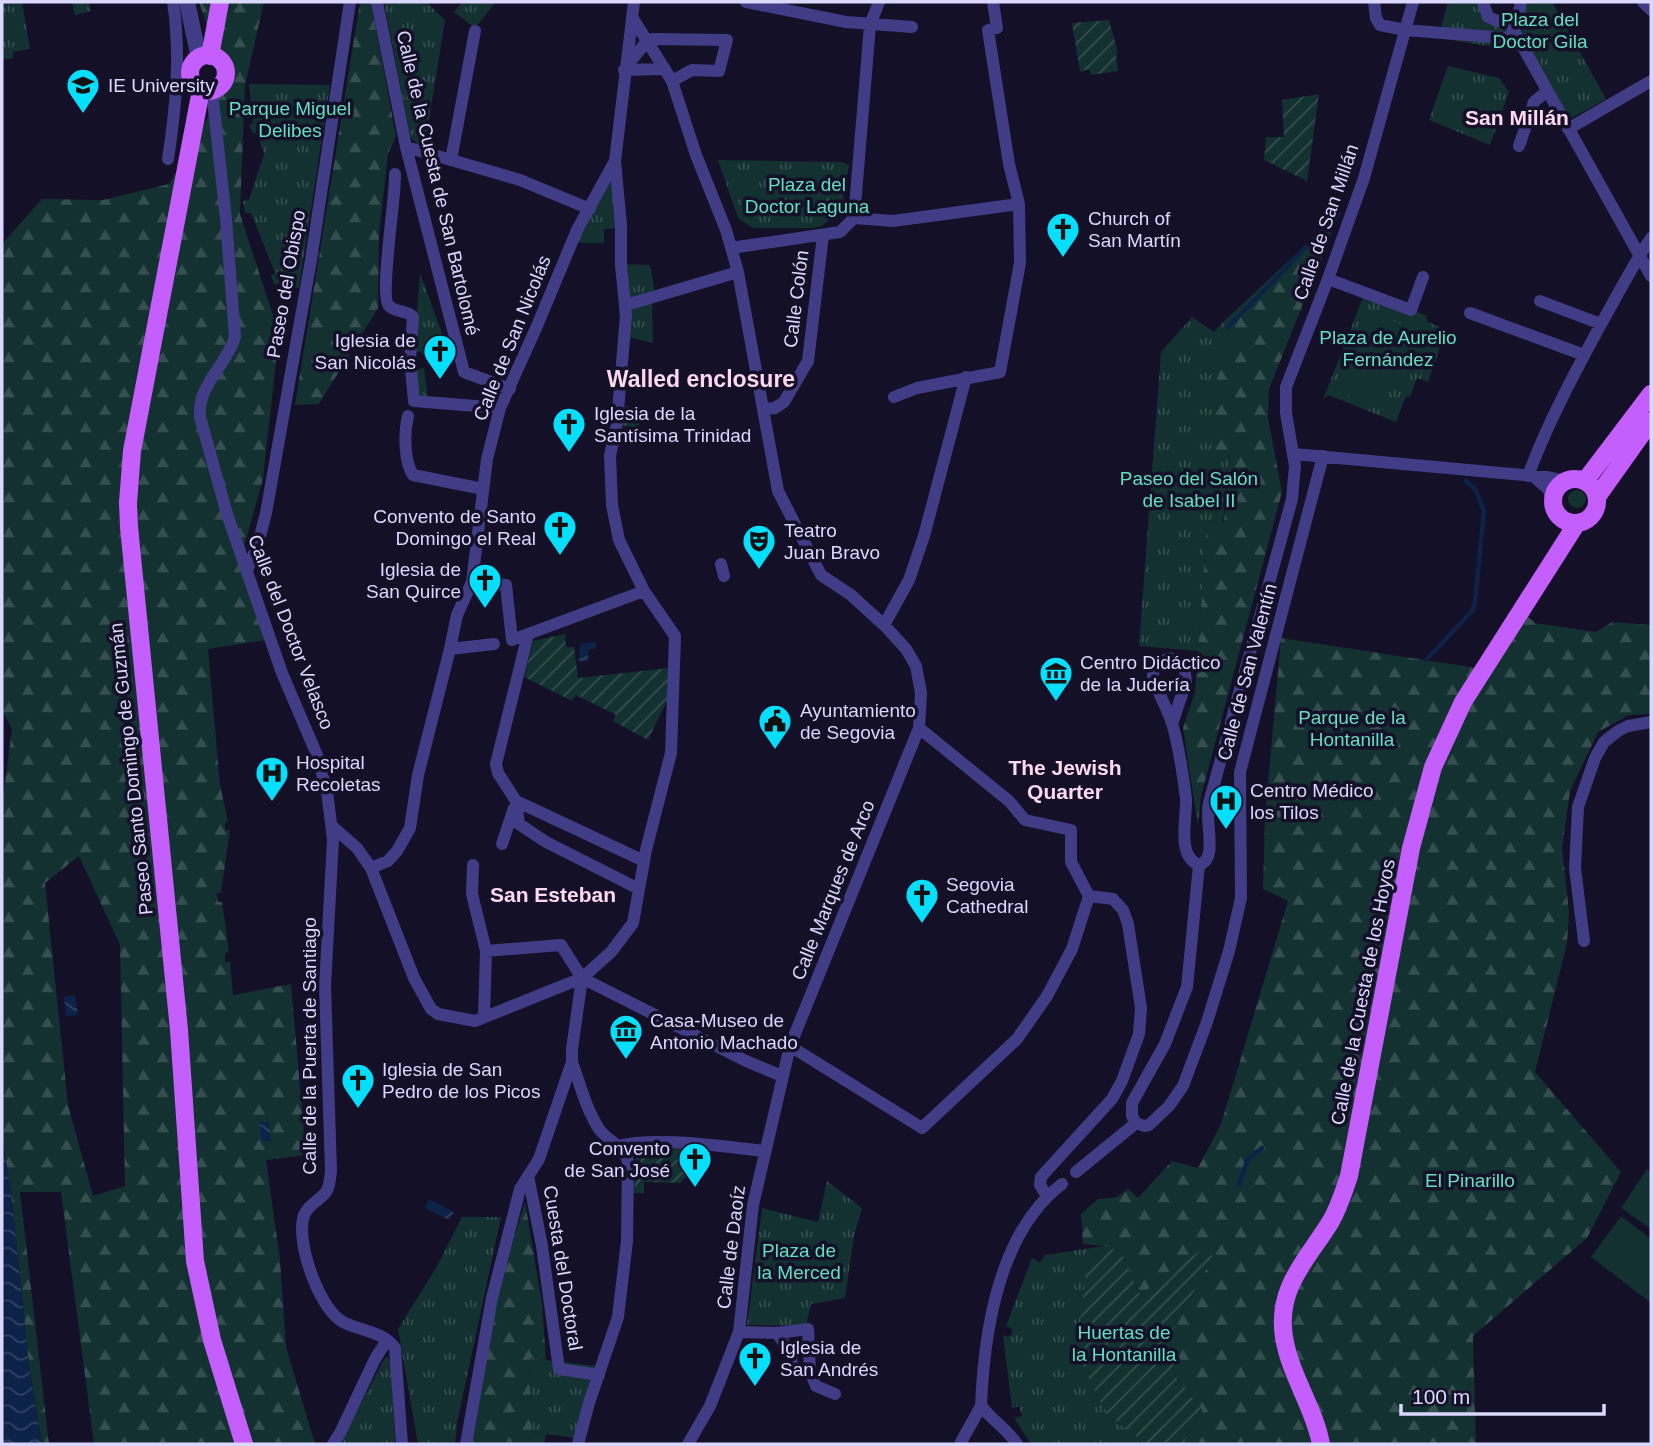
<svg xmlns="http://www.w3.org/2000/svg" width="1653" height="1446" font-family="Helvetica,sans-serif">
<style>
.grass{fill:url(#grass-tufts)}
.forest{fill:url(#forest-firs);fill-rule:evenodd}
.garden{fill:url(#garden-furrows)}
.pitch{fill:#133130}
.water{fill:url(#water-waves)}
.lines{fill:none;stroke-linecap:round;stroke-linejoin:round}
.stream{stroke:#0d2249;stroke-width:4.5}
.minor{stroke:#403c85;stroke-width:12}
.tertiary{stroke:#403c85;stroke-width:16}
.primary{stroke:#c45ffd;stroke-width:18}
.labels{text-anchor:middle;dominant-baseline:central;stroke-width:7;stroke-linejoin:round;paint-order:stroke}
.park-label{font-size:19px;fill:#62dfc1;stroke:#141027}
.poi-label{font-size:19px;fill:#dcd7fe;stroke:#141027;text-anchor:start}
.street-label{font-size:19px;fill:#dcd7fe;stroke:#141027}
.neighbourhood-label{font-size:21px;font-weight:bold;fill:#fed9f0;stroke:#141027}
.quarter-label{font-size:23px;font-weight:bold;fill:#fed9f0;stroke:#141027}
</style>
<defs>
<pattern id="grass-tufts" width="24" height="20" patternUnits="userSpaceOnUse" patternTransform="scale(1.75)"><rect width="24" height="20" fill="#133130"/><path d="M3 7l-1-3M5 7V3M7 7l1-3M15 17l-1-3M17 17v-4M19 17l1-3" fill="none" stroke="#354e4f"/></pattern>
<pattern id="forest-firs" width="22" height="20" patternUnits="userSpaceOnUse" patternTransform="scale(1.75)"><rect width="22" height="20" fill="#133130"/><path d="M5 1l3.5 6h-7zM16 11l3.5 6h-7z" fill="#354e4f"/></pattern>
<pattern id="garden-furrows" width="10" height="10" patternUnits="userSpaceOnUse" patternTransform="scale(1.75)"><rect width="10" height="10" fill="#133130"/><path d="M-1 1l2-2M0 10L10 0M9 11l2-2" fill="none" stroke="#354e4f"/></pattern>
<pattern id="water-waves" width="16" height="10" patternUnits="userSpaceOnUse" patternTransform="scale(1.75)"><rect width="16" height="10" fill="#0d2249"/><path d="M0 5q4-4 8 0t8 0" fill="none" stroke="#304164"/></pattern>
</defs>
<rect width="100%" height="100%" fill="#141027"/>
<path class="grass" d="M2 2H22L30 49 13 52V58L2 60Z
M72 2H89L91 11 75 15Z
M384 2H426L445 20 425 144H417L410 136Z
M462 2H496L475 28 454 12Z
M1448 2H1479L1499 28 1525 2H1552L1606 99 1568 120 1532 53 1438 38Z
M1448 66 1499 78 1509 92 1490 145 1429 120Z
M249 84 330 85 299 288 279 283 274 285 271 275 275 273 251 213H245L243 201 249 200 264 154 257 132 253 134 249 125 253 123Z
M718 160 841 162 849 165 841 210 822 226 812 228H753L739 219 736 212Z
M612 180 619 228 604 229V243H574L589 212Z
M619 264 650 265 655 294 652 302 653 343 628 337 619 314Z
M420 273 452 361 443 362 441 353 435 347 427 348 424 355 419 351 414 354Z
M1365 292 1427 316 1426 321 1446 330 1428 382 1417 378 1410 397 1406 396 1396 422 1328 395 1323 400Z
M1192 317 1214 332 1223 322 1228 332V348L1214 452 1229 453 1223 523 1207 522 1198 651 1139 646 1161 352Z
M424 368 428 399 418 398 414 370Z
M1568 499a9 9 0 1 1 18 0a9 9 0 1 1-18 0Z
M827 1181 862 1208 854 1236 845 1298 811 1304 806 1326 747 1325 762 1208 818 1222Z
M462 1217H501L457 1423 455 1444H418L398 1329 436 1268Z
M1104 1246 1086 1272 1107 1414 1146 1444H1031L1014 1418 1022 1416 1019 1406 1012 1408 1003 1335 1008 1337 1012 1334V1329L1006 1326 1032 1258 1040 1263 1045 1255Z
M387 1357 391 1361 395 1444H340L384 1359Z
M529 1358 596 1366 575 1438 532 1432Z"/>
<path class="forest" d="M199 2H264L245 85 240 214 279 334 263 479 241 558 266 640 208 649 220 785 228 821 225 824V830H230L221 892 217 893 218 902H222L229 952 225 953V962H230L233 995 291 984 306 1155 266 1160 280 1260 286 1347 315 1444H94L61 1192H20L49 1444H42L29 1364 11 1190 2 1140V805L12 729 2 710V244L42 199 103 200 169 184 218 100 215 50ZM79 856 120 945 125 1186 93 1196 68 1105 45 883Z
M360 2H371L396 136 388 154 379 235 378 308 319 404 295 405Z
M1339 214 1269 389 1268 418 1282 492 1201 796 1198 826 1183 728 1195 692 1207 522 1224 523 1229 454 1213 452 1219 352 1228 348V332L1223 322Z
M1520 610 1535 623 1596 632 1612 622 1651 625V714L1629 715 1598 732 1570 791 1562 848 1569 912 1567 943 1535 1072 1621 1172 1587 1238 1473 1336 1476 1444H1183L1202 1410 1176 1377 1169 1338 1213 1256 1162 1276 1141 1296 1121 1252 1104 1246 1083 1244 1081 1214 1098 1199 1117 1197 1128 1189 1138 1198 1172 1161 1198 1168 1221 1124 1288 901 1263 889 1265 818 1281 638 1483 669Z
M525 1202 542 1303 546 1360 529 1358 532 1432 546 1434 544 1444H470L499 1286Z"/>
<path class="garden" d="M1109 20 1118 53 1116 54 1118 71 1091 75 1089 69 1080 72 1072 23Z
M1319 94 1307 181 1264 160 1266 137H1284L1282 100Z
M626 406 643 409 638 429 621 425Z
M565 634 566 647H574L578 678 669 668 668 703H666L648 740 613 721 616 715 576 695 572 701 524 677 533 641Z
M636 1147 688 1148 687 1178 683 1179 681 1183 644 1182V1193H634Z
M1104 1246 1121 1252 1141 1296 1162 1276 1202 1250 1213 1256 1169 1338 1176 1377 1202 1410 1183 1444H1146L1107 1414 1087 1375 1077 1348 1086 1272Z"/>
<path class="pitch" d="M1437 105 1491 125 1485 140 1432 119Z
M1373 313 1411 328 1380 408 1342 394Z
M1647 1169 1651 1172V1229L1621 1208Z
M1621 1216 1651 1239V1303L1591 1257Z"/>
<path class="water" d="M596 642V648L588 650V661L579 662 580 644Z
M75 995 78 1015 66 1016 64 997Z
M269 1121 271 1141 262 1142 259 1123Z
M2 1140 11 1190 29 1366 42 1444H2Z
M429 1199 454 1212 449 1220 425 1208Z"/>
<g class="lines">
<path class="stream" d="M1228 327 1339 214
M1426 660 1473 610 1475 602 1484 511 1476 490 1466 481
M1239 1185 1248 1159 1262 1148"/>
<path class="minor" d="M377 2 406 147 464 372 510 389
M746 2 846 22 912 27
M1374 2 1376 18 1380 25 1405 30 1505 38 1515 34
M1483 2 1488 17 1503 23 1518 15 1521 2
M1643 2 1651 10
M632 17 672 81 696 155 726 230 738 272 778 491 821 575 851 595 886 627 906 649 916 666 921 693 919 728 790 1046 753 1205 739 1332 710 1406 688 1444
M1509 22 1651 276
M626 67 647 41 653 39 727 40 719 71 692 70 672 81
M624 70 665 69
M212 91 226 219 235 337C227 365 197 385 200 417L227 514 282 673 317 755 327 791 333 840 325 986 331 1171C330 1178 330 1186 326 1192 319 1201 309 1204 304 1215 295 1241 319 1309 343 1322 360 1331 383 1331 395 1348L402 1444
M1568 129 1651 81
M1519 146 1534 102 1547 91
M406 147 520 180 590 209
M168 159C176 106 181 55 173 2
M451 160 475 31
M395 174C396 197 379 296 389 306 396 313 407 310 413 317L410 359 414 401 500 408
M854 218 893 221 1019 204
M731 248 840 232 854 218 870 25 879 2
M1328 279 1411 310 1423 277
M1540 301 1601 324
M626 305 738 272
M1470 313 1584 355
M894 397 917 388 1000 372 1020 263 1019 204 1009 164 988 30 997 28 993 2
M764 409 775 408 784 402 808 361 823 235
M408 416C404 432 404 462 413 475L483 489
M1294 454 1546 477 1566 481
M1528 476C1547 424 1574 374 1600 326 1617 296 1632 266 1651 238
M1534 477 1548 489 1553 499
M721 564 724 576
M247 570 258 544 266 513 311 260 350 2
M472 582 506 585 512 640 644 591
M884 625 909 580 924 536 966 377
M528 634 496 764 498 773 516 801 519 824 546 842 639 889
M450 649 494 644
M1172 724 1186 682 1184 666 1170 658 1159 662 1153 672V678C1158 693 1167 708 1172 723 1179 746 1183 775 1186 799 1187 818 1176 856 1199 865
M919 728 1009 801 1025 820 1071 830V862L1089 896 1113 899 1123 910 1128 924 1141 1008 1139 1034 1122 1081 1112 1099 1041 1177 1040 1185 1047 1196
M516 801 644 861
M333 827 357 848 371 868 414 978 431 1009 438 1014 475 1021 582 978 611 952 633 923 646 850 671 753 675 636 644 591 619 540 612 505 610 456 617 423 626 315 621 266V225L615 161 634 2
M502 844 514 808
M473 865 472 894 486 951 484 1016
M1199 865C1219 859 1204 822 1209 803L1292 499 1295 466 1286 413V387L1328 279 1364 178 1413 2
M371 868 388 861 397 851 410 828 418 775 450 649 457 615 472 582 487 459 500 408 537 326 577 230 615 161
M1584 941 1575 868 1578 807 1595 758 1604 742 1618 731 1628 726 1651 722
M582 978 746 1061 782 1076
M790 1046 922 1128 1017 1039 1047 996 1072 949 1089 896
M572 1062C580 1084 586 1109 599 1129 608 1141 623 1146 628 1161L627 1241 618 1317 589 1403 578 1444
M1136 1123 1144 1126 1149 1125 1169 1106 1183 1086 1207 1022 1229 951 1241 898 1240 772 1323 456
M1136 1123 1132 1116V1103L1165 1044 1187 987 1199 865
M618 1146C656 1136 724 1147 765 1151
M1076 1172 1136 1123
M528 1176 542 1246 559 1369 599 1375
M739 1332 777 1333 789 1351 794 1372H810L808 1329 777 1333
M810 1372 816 1386 835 1394
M333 1444 340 1433 375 1359 387 1340
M466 1444 492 1298 520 1189 539 1159 572 1062V1049L582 978 561 945 486 951
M960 1444 981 1406
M1017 1444C1007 1429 992 1420 981 1406 984 1332 999 1232 1062 1184"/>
<path class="tertiary" d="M187 2 199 58"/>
<path class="primary" d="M190 73a18 18 0 1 1 36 0a18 18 0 1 1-36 0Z
M210 56 220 2
M201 90 132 451 128 503 129 527 179 1030 195 1261 212 1340 244 1444
M1553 501a22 22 0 1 1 44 0a22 22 0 1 1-44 0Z
M1585 481 1651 394
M1597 497 1651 421
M1321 1444C1314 1407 1290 1375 1284 1337 1276 1287 1308 1259 1331 1221 1339 1207 1344 1191 1349 1176L1411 848 1433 767 1463 702 1577 523"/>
</g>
<defs>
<symbol id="university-pin" viewBox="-11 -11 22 30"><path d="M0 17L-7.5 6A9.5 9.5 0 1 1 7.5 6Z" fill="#05dffc" stroke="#141027"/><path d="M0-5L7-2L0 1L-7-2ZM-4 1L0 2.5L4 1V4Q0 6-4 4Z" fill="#111"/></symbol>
<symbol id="church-pin" viewBox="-11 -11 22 30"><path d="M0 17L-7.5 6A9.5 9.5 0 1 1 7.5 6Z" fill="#05dffc" stroke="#141027"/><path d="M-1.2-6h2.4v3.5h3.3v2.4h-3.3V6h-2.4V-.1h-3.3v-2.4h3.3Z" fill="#111"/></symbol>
<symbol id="theatre-pin" viewBox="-11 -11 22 30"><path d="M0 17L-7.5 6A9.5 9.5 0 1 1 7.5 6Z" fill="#05dffc" stroke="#141027"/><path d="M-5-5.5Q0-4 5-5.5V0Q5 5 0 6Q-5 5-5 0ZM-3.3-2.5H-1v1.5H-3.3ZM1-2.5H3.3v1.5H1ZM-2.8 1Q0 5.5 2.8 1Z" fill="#111"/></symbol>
<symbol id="museum-pin" viewBox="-11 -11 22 30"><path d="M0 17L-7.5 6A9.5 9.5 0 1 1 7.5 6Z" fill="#05dffc" stroke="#141027"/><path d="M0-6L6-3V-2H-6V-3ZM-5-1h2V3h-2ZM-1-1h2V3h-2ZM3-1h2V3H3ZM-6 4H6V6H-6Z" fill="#111"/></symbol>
<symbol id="civic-pin" viewBox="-11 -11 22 30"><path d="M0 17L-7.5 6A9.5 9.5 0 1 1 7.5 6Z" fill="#05dffc" stroke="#141027"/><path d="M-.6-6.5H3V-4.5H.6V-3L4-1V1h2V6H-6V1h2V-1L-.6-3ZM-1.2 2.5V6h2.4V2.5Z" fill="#111"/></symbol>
<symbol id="hospital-pin" viewBox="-11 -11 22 30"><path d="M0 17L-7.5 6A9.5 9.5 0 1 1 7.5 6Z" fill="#05dffc" stroke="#141027"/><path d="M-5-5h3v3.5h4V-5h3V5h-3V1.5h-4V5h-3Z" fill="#111"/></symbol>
</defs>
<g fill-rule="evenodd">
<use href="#university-pin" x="64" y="66" width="38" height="52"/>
<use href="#church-pin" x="1044" y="210" width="38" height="52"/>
<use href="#church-pin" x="421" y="332" width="38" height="52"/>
<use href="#church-pin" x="550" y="405" width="38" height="52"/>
<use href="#church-pin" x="541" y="508" width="38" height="52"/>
<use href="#theatre-pin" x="740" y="522" width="38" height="52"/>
<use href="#church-pin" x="466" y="561" width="38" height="52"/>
<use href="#museum-pin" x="1037" y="654" width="38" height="52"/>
<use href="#civic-pin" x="756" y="702" width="38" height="52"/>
<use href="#hospital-pin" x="253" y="754" width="38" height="52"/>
<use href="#hospital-pin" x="1207" y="782" width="38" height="52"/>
<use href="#church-pin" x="903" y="876" width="38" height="52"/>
<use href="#museum-pin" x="607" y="1012" width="38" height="52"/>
<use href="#church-pin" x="339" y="1061" width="38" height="52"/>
<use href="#church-pin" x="676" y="1140" width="38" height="52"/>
<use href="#church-pin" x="736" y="1339" width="38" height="52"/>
</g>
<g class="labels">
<g class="park-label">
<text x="1540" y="19">Plaza del<tspan x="1540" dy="22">Doctor Gila</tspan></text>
<text x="290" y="108">Parque Miguel<tspan x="290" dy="22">Delibes</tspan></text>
<text x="807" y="184">Plaza del<tspan x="807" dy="22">Doctor Laguna</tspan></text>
<text x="1388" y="337">Plaza de Aurelio<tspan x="1388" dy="22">Fernández</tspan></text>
<text x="1189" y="478">Paseo del Salón<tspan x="1189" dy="22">de Isabel II</tspan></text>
<text x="1352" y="717">Parque de la<tspan x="1352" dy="22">Hontanilla</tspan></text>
<text x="1470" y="1180">El Pinarillo</text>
<text x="799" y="1250">Plaza de<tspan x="799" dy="22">la Merced</tspan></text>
<text x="1124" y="1332">Huertas de<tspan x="1124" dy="22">la Hontanilla</tspan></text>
</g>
<g class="poi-label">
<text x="108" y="85">IE University</text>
<text x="1088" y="218">Church of<tspan x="1088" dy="22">San Martín</tspan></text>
<text x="416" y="340" text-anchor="end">Iglesia de<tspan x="416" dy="22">San Nicolás</tspan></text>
<text x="594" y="413">Iglesia de la<tspan x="594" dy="22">Santísima Trinidad</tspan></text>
<text x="536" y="516" text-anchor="end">Convento de Santo<tspan x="536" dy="22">Domingo el Real</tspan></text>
<text x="784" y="530">Teatro<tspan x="784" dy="22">Juan Bravo</tspan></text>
<text x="461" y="569" text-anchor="end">Iglesia de<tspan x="461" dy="22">San Quirce</tspan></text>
<text x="1080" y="662">Centro Didáctico<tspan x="1080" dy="22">de la Judería</tspan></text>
<text x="800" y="710">Ayuntamiento<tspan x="800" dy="22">de Segovia</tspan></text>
<text x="296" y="762">Hospital<tspan x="296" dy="22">Recoletas</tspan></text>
<text x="1250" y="790">Centro Médico<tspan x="1250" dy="22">los Tilos</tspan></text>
<text x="946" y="884">Segovia<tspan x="946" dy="22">Cathedral</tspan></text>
<text x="650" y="1020">Casa-Museo de<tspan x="650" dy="22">Antonio Machado</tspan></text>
<text x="382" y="1069">Iglesia de San<tspan x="382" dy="22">Pedro de los Picos</tspan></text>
<text x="670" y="1148" text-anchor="end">Convento<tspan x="670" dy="22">de San José</tspan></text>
<text x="780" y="1347">Iglesia de<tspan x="780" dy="22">San Andrés</tspan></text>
</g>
<g class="street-label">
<text transform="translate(438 183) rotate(77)">Calle de la Cuesta de San Bartolomé</text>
<text transform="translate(1326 222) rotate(-71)">Calle de San Millán</text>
<text transform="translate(286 284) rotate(-80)">Paseo del Obispo</text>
<text transform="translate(796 299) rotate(-83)">Calle Colón</text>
<text transform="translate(512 338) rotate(-68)">Calle de San Nicolás</text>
<text transform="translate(291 632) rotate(69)">Calle del Doctor Velasco</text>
<text transform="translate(1247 672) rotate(-75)">Calle de San Valentín</text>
<text transform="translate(131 769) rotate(-96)">Paseo Santo Domingo de Guzmán</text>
<text transform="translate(833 890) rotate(-68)">Calle Marques de Arco</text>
<text transform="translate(1363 992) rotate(-79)">Calle de la Cuesta de los Hoyos</text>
<text transform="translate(309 1046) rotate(-90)">Calle de la Puerta de Santiago</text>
<text transform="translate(731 1247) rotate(-83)">Calle de Daoíz</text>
<text transform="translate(563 1268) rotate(81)">Cuesta del Doctoral</text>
</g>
<g class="neighbourhood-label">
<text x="1517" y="117">San Millán</text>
<text x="1065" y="767">The Jewish<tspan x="1065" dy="24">Quarter</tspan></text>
<text x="553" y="894">San Esteban</text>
</g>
<g class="quarter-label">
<text x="701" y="379">Walled enclosure</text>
</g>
</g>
<rect width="1653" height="1446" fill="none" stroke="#dcd7fe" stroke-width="7"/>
<path d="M1401 1404v10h203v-10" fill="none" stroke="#dcd7fe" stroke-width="3.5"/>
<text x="1412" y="1404" font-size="21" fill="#dcd7fe" stroke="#141027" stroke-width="5" paint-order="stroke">100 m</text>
</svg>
